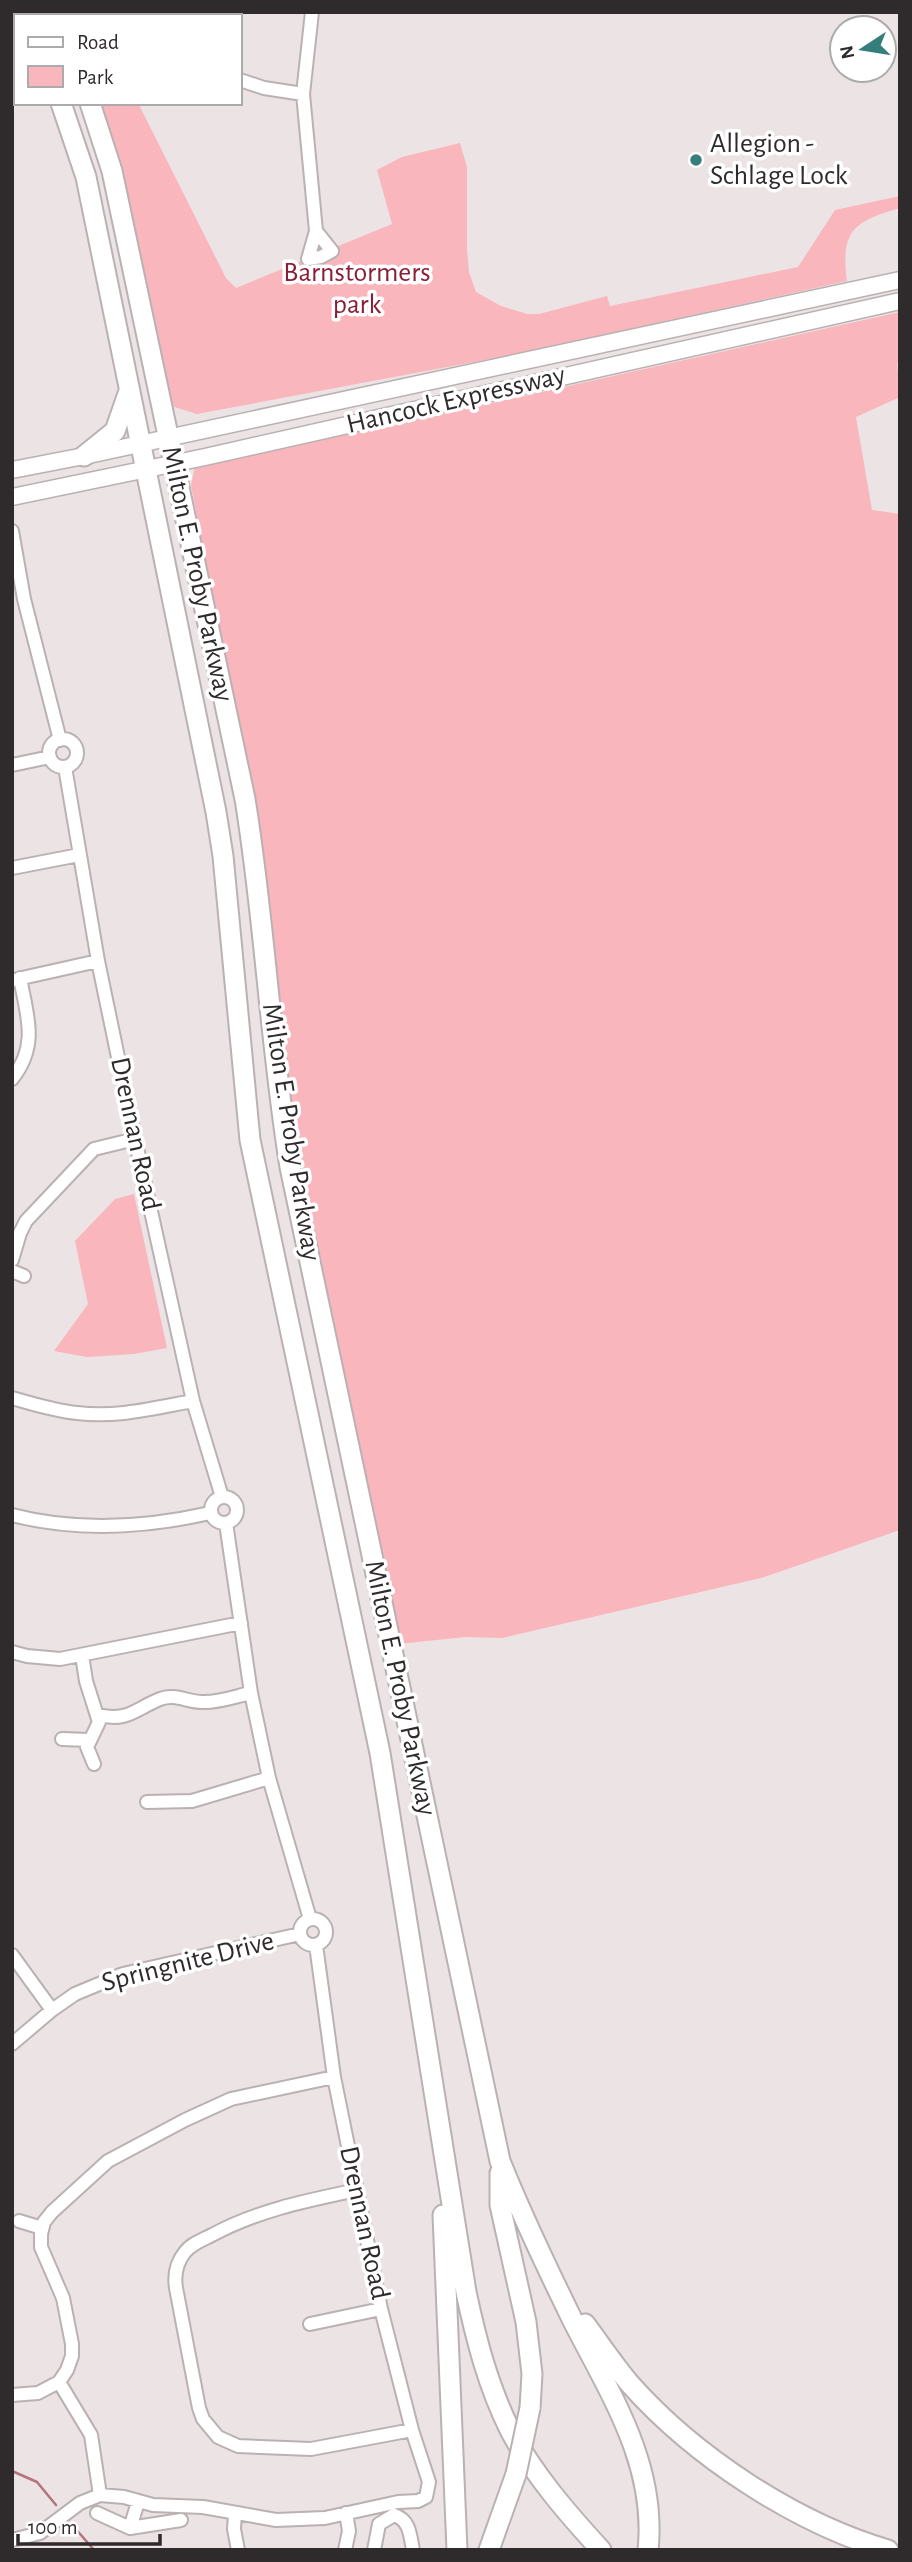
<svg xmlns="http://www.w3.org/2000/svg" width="912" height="2562" font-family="'Alegreya Sans',sans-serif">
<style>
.green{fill:#f9b6bc}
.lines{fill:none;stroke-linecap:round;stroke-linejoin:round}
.stream{stroke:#b5737b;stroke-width:2.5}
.minor-casing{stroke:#bab1b2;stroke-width:16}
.major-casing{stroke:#bab1b2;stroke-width:19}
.highway-casing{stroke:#bab1b2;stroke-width:23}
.minor{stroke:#fff;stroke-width:12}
.major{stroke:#fff;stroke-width:16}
.highway{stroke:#fff;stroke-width:19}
.highway-bridge-casing{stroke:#bab1b2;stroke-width:23;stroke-linecap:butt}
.highway-bridge{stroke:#fff;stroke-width:19}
.poi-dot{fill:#357e7c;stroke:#fff;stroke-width:2.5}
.labels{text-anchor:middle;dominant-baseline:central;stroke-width:7;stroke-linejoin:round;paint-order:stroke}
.poi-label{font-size:28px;fill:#2f2b2c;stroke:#fff;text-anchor:start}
.park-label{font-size:28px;fill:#891f37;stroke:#fff}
.street-label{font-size:28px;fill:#2f2b2c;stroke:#fff}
</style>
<rect width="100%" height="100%" fill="#ece3e4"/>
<path class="green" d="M99 103H138L226 278 236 288 392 224 377 170 402 157 460 143 467 167V249L469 272 476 292 501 306 527 314H539L607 296 610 306 798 267 835 210 900 196V208C854 221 840 231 847 281L506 356 197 414 168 405Z
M900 312V362L897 363 900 397 856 417 872 510 900 514V1530L761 1578 502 1638 465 1637 398 1644 294 1147 261 858 191 485 195 466 452 412Z
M134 1194 167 1348 134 1354 87 1357 54 1351 88 1304 75 1241 115 1199Z"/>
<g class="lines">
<path class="stream" d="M12 2471 37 2482 56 2505
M74 2527 94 2550"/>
<defs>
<path id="minor" d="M173 12 174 16
M312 12 303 94 316 231 308 259 321 257 332 251 316 231
M240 80 264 88 303 94
M12 531 24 599 60 740
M49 753a14 14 0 1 1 28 0a14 14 0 1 1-28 0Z
M12 765 50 757
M65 767 98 961 135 1139 193 1401 222 1497
M12 868 79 855
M13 980 98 961
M12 1079C39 1045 27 1016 20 978
M12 1260 20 1233 26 1221 94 1149 135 1139
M12 1271 24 1276
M12 1398C33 1404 55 1411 77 1413 116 1418 155 1408 193 1401
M211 1510a13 13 0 1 1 26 0a13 13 0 1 1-26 0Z
M12 1515C78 1532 144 1528 210 1513
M226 1523 251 1693 269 1778 310 1919
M12 1652 27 1656 60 1659 241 1623
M82 1655 86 1681 99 1722 87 1747 94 1764
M98 1715C128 1722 135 1709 160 1699 175 1693 187 1702 202 1702 218 1703 236 1696 251 1693
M62 1739 89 1740
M147 1802 192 1801 269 1778
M300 1932a13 13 0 1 1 26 0a13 13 0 1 1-26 0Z
M12 1955 52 2010
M12 2044 52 2010 75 1994 123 1974 300 1934
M357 2190C305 2201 259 2210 212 2235 202 2240 191 2244 185 2252 176 2263 174 2275 176 2288L199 2408 203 2419 218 2437 238 2446 311 2449 412 2430
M19 2221 42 2228
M310 2324 381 2309
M12 2395 38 2393 59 2382
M100 2495 91 2435 59 2382 67 2370 72 2356V2344L63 2298 41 2247V2234L44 2222 52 2212 108 2161 185 2120 231 2099 334 2077
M97 2513 130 2528 181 2520
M235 2513 234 2529 238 2550
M130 2528 138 2502
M12 2540 40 2533 80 2503 100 2495 124 2497 153 2505 203 2507 276 2520 325 2518 398 2502 418 2501 426 2497 429 2482 412 2430 381 2309 334 2077 316 1945
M345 2550 349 2531 346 2513
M374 2550 379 2524 394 2515C410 2520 410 2535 413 2550"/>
<path id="major" d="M12 470 84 456 900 280
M12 497 205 457 900 301"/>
<path id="highway" d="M18 12 20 16
M49 12 50 16
M61 103 86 177 216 812 223 856 250 1140 380 1753 466 2292C476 2339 488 2386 510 2430 533 2474 568 2514 601 2550
M90 103 112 171 245 799C265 921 270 1045 290 1167L500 2161C522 2216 547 2268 573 2321 610 2394 657 2464 648 2550
M84 456 115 431 129 391
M500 2173V2205L526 2322 532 2374 530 2408
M443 2215 457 2550
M585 2324C600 2344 614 2365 630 2384 694 2456 795 2523 888 2550
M489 2550 516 2474"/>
</defs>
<use href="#minor" class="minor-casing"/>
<use href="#major" class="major-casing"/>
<use href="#highway" class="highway-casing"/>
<use href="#minor" class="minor"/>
<use href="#major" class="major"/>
<use href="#highway" class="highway"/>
<defs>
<path id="highway-bridge" d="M516 2474 530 2408"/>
</defs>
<use href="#highway-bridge" class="highway-bridge-casing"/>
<use href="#highway-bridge" class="highway-bridge"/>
</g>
<circle class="poi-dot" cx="696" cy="160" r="7"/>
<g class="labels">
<g class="poi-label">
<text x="710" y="144">Allegion -<tspan x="710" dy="32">Schlage Lock</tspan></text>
</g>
<g class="park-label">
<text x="357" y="273">Barnstormers<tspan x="357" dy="32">park</tspan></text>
</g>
<g class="street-label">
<text transform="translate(456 400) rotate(-13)">Hancock Expressway</text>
<text transform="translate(197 574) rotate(78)">Milton E. Proby Parkway</text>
<text transform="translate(291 1132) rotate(81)">Milton E. Proby Parkway</text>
<text transform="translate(135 1134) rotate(78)">Drennan Road</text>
<text transform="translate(400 1688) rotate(78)">Milton E. Proby Parkway</text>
<text transform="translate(188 1962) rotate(-14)">Springnite Drive</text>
<text transform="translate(364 2223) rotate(78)">Drennan Road</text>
</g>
</g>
<rect width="912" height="2562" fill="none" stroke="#2f2b2c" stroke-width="28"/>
<rect x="14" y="14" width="228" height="91" fill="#ffffff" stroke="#acaaab" stroke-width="2"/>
<rect x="28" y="37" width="35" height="10" fill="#ffffff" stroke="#acaaab" stroke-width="2"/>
<text x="77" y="49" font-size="21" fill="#2f2b2c">Road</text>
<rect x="28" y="66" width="35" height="21" fill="#f9b6bc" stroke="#acaaab" stroke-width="2"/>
<text x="77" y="84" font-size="21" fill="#2f2b2c">Park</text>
<g transform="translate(863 49) rotate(258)"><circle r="33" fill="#ffffff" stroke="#acaaab" stroke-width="2"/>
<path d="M0-5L12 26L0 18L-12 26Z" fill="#357e7c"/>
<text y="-10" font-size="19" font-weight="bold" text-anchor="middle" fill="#2f2b2c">N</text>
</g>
<path d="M18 2534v10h142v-10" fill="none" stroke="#2f2b2c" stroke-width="3.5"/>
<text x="28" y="2534" font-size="21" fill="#2f2b2c" stroke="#ffffff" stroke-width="5" paint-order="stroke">100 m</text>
</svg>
